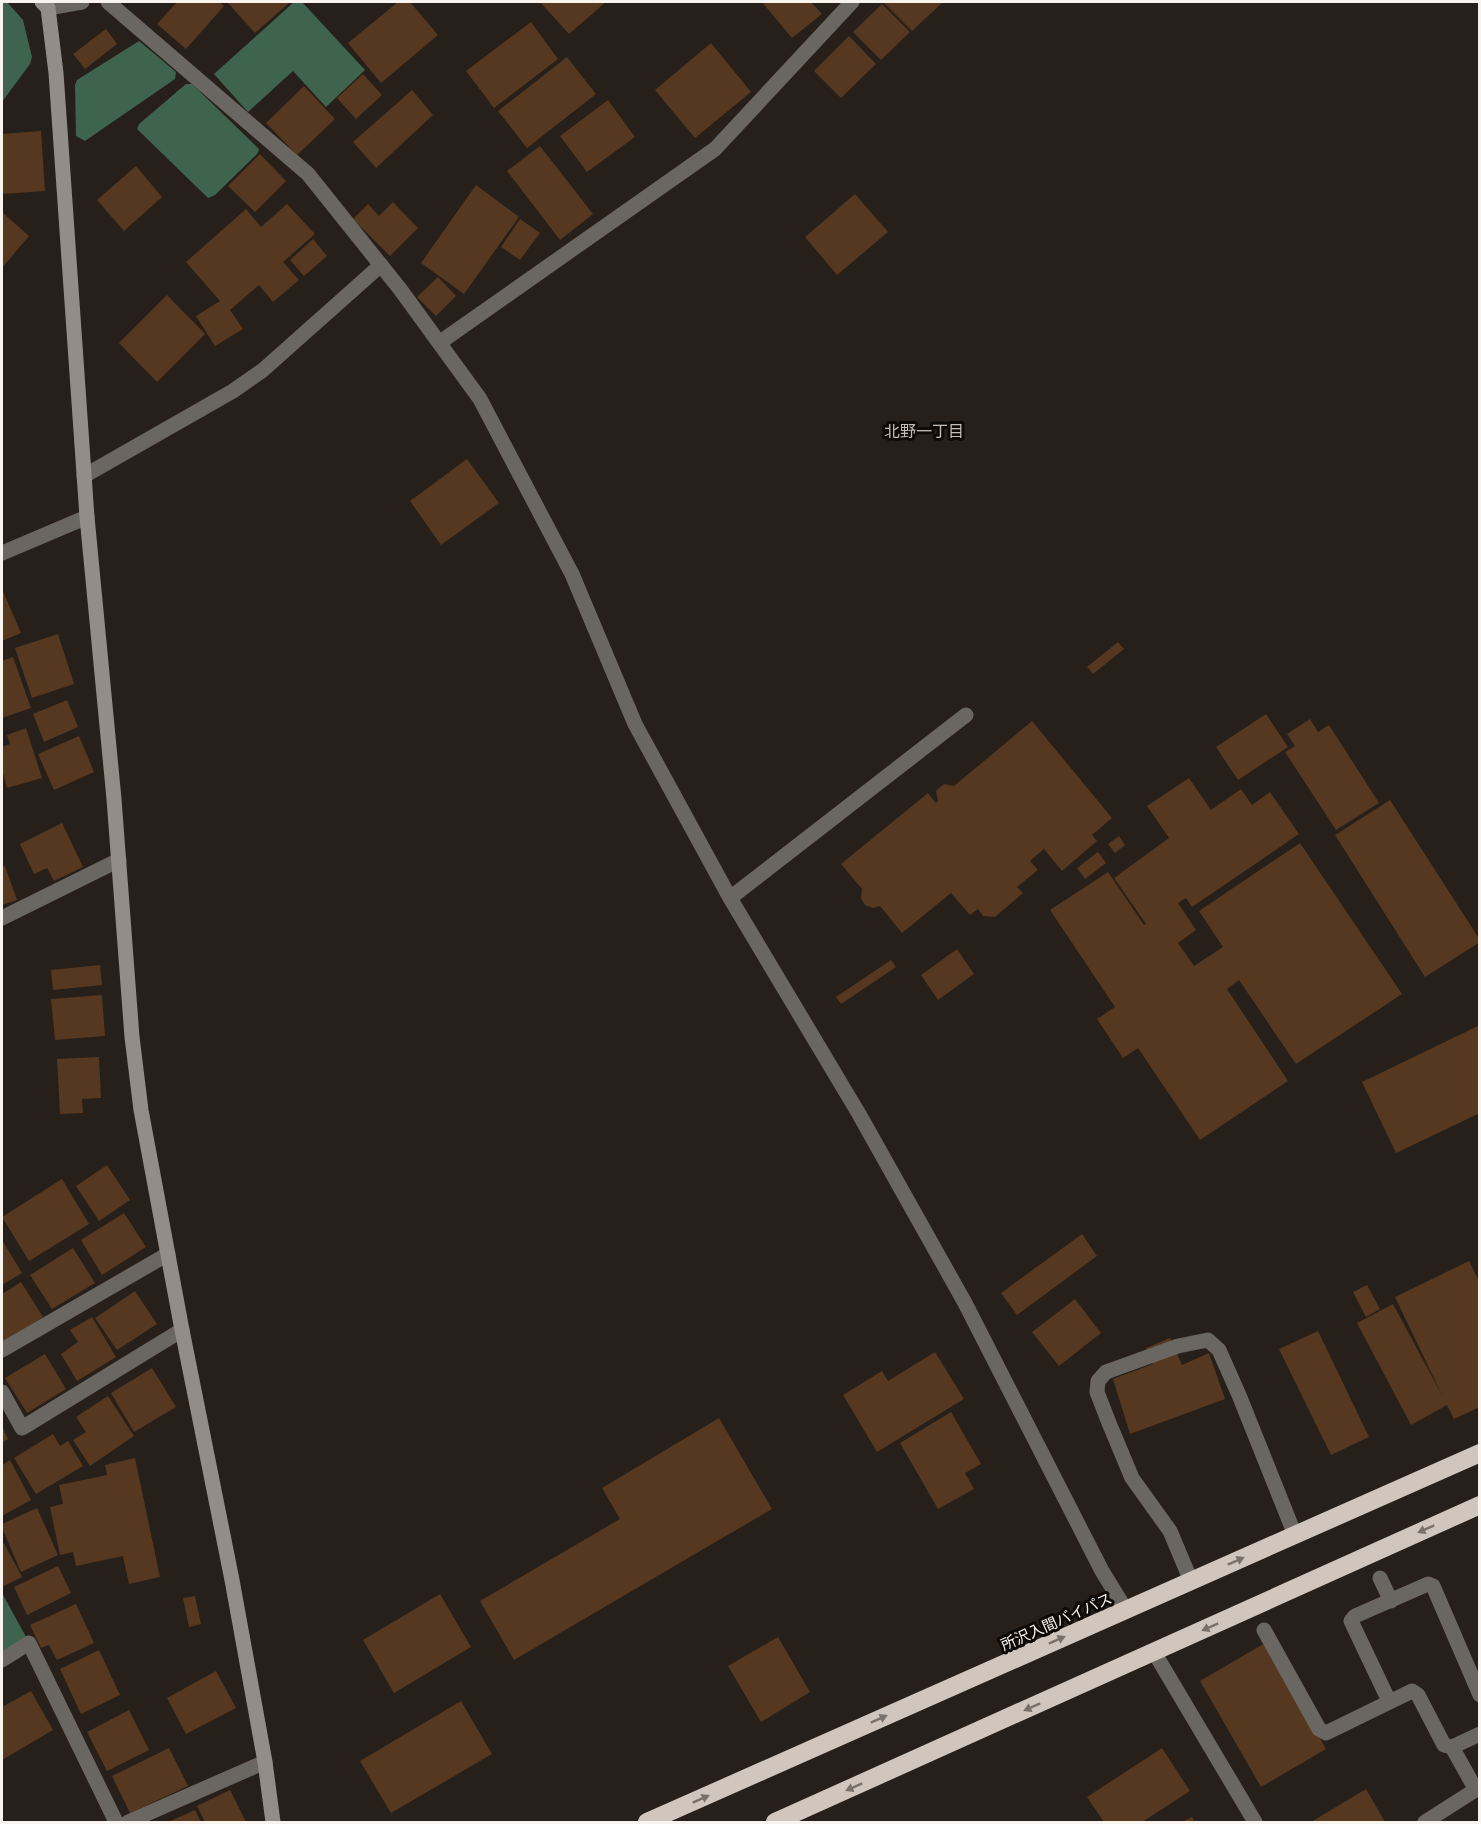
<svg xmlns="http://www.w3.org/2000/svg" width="1481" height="1824" font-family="Barlow,'Noto Sans JP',sans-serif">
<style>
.forest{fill:#3f644d}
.building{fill:#55381f}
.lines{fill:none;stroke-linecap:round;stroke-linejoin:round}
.lane{stroke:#6a6662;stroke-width:15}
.street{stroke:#6a6662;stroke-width:15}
.secondary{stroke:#938d87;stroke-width:15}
.highway{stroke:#d0c6bd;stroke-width:18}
.oneway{fill:#78716b}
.labels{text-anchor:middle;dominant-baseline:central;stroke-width:6;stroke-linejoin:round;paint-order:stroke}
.street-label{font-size:15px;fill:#f9f3ee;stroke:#0d0a07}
.neighbourhood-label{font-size:16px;fill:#c8bdb4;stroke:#0d0a07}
</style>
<rect width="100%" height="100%" fill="#271f19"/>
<path class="forest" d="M2 2H7L23 20 32 57 30 64 2 102Z
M294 2H302L365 70 326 107 293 71 248 112 214 74Z
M139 41 176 72 175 79 85 141 76 136 75 85 77 80Z
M186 84H192L259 149 258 153 215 195 208 198 137 129 139 124Z
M2 1593 31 1646 2 1662Z"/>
<path class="building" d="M177 2H219L224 6 186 49 157 24Z
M227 2H290L255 33Z
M398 2H410L438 35 381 83 348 43Z
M540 2H606L569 34Z
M762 2H811L822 14 792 38Z
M883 2H943L912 31Z
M882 4 910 32 881 60 853 32Z
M531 22 558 59 494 108 466 71Z
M106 29 117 44 85 69 73 54Z
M849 36 876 64 841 98 814 71Z
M711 43 751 92 695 138 655 90Z
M567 57 596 94 527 148 498 111Z
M363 74 382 95 356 119 337 98Z
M304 86 335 119 297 155 266 123Z
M412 90 433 115 376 168 353 142Z
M608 100 635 137 587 172 560 136Z
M41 131 45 191 2 194V134Z
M540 146 593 214 560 240 507 171Z
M260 154 286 181 255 212 228 186Z
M136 166 162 197 124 231 97 200Z
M476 185 519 217 464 294 421 263Z
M855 194 888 232 837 275 805 237Z
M393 202 418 228 390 256 353 219 368 204 379 216Z
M287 204 315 234 283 262 299 280 273 302 259 285 230 310 243 329 215 346 196 316 220 301 186 262 246 209 261 227Z
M2 212 29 236 2 268Z
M520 219 540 233 520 260 501 247Z
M313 239 327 256 304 276 290 260Z
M438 277 456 296 436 316 417 297Z
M167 295 205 334 157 382 119 343Z
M467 459 499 503 441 545 410 501Z
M2 589 21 633 2 641Z
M58 634 74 684 32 698 15 648Z
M1118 642 1124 649 1093 674 1087 667Z
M13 657 31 708 2 718V661Z
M67 700 78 727 44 742 33 714Z
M1266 714 1288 747 1238 780 1216 747Z
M1310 719 1318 732 1329 725 1379 803 1336 830 1285 752 1295 746 1287 734Z
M1032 721 1112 818 1092 835 1097 841 1062 871 1044 849 1030 861 1038 870 1017 887 1023 893 995 917 983 916 978 909 970 915 951 893 902 933 880 906 873 908 865 905 861 898 862 889 841 864 928 793 936 803 938 801 936 791 944 784 954 786Z
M26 728 42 778 7 788 2 770V747L10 744 7 735Z
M79 736 94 772 54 790 38 754Z
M1189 778 1211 810 1241 789 1252 805 1270 792 1299 834 1192 907 1186 898 1178 903 1196 930 1178 943 1194 966 1223 947 1199 911 1300 843 1402 994 1296 1064 1239 980 1227 989 1288 1081 1200 1140 1138 1048 1123 1058 1097 1019 1115 1007 1050 910 1108 872 1144 925 1146 924 1114 878 1169 838 1147 806Z
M1390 800 1480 940V942L1425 977 1335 835Z
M62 823 83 867 54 881 47 868 34 874 20 844Z
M1119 836 1125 845 1115 853 1108 844Z
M1098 852 1106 863 1085 879 1077 868Z
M5 866 17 900 2 905V867Z
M957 949 974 974 938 1000 921 975Z
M891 960 896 967 841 1004 836 997Z
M100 965 102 985 53 990 51 970Z
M102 995 105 1036 55 1040 51 999Z
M1480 1025V1113L1396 1153 1362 1082Z
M99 1057 101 1098 82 1099 83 1113 60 1114 57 1059Z
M107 1165 130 1200 99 1221 76 1186Z
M62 1179 89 1224 29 1261 2 1217Z
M124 1213 146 1247 102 1275 81 1240Z
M1082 1234 1097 1256 1017 1315 1001 1293Z
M2 1240 22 1273 2 1285Z
M73 1248 95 1283 52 1309 30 1275Z
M1469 1261 1480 1283V1407L1454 1419 1447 1405 1411 1425 1357 1323 1393 1304 1443 1397 1395 1297Z
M21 1282 43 1317 2 1344V1294Z
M1367 1285 1380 1309 1366 1317 1353 1292Z
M135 1291 157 1324 117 1350 95 1318Z
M1075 1299 1101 1333 1059 1366 1032 1332Z
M92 1317 116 1357 77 1381 61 1354 78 1342 70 1330Z
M1318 1331 1369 1437 1331 1455 1279 1349Z
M1170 1338 1182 1365 1209 1353 1225 1399 1130 1434 1113 1379 1153 1364 1146 1348Z
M935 1352 964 1399 877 1452 843 1395 882 1371 888 1381Z
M45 1354 66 1389 27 1413 5 1378Z
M152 1368 176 1407 134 1432 111 1393Z
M108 1396 134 1436 90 1466 73 1440 86 1432 76 1417Z
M951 1412 981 1464 965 1473 974 1489 938 1509 900 1443Z
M719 1418 772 1509 514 1660 480 1601 620 1519 602 1488Z
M2 1426 8 1439 2 1443Z
M53 1434 60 1446 68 1441 83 1466 36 1494 14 1458Z
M135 1458 160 1577 129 1584 123 1556 76 1566 73 1552 60 1555 50 1507 63 1504 59 1485 107 1475 105 1465Z
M10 1460 31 1500 2 1516V1465Z
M37 1508 58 1555 21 1572 2 1528V1524Z
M4 1543 22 1577 2 1587V1545Z
M58 1566 71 1593 27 1615 14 1587Z
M440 1594 471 1647 394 1693 363 1640Z
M195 1596 201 1624 189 1627 183 1598Z
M76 1604 94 1643 57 1660 49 1645 41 1648 30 1625Z
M778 1637 810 1692 761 1722 728 1666Z
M1265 1643 1326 1749 1261 1787 1200 1681Z
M99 1650 120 1695 81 1714 60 1669Z
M216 1671 236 1708 186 1734 167 1698Z
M31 1691 53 1730 2 1760V1707Z
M461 1701 492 1754 391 1813 360 1761Z
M129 1710 149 1750 107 1771 87 1732Z
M169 1748 188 1786 130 1813 112 1776Z
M1162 1748 1190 1791 1142 1822H1104L1087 1797Z
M1366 1789 1385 1822H1311Z
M230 1790 246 1822H205L197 1806Z
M195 1810 201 1822H168Z
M1192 1817 1195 1822H1182Z"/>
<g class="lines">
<path class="lane" d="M715 149 852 2
M84 476 233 391 263 370 381 265
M1380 1578 1391 1601
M1191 1581 1170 1531 1132 1478 1109 1423 1097 1392 1098 1381 1106 1372 1178 1346 1208 1340 1219 1350 1239 1395 1295 1535
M1264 1630 1319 1729 1326 1733 1412 1691 1418 1695 1444 1745 1452 1747 1476 1790
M1389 1701 1351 1621 1355 1616 1428 1584 1433 1586 1480 1695
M1452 1747 1480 1734"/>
<path class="street" d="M108 2 308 174 400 289 480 399 572 574 635 724 730 898 859 1114 965 1303 1102 1571 1126 1610
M48 8 82 2
M439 343 715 149
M2 553 87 517
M730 898 966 715
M2 918 119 860
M2 1350 168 1254
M2 1392 22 1428 182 1330
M1154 1652 1255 1822
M2 1660 29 1643 116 1822
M128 1822 265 1762
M1425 1822 1480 1787"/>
<path class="secondary" d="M42 2 48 8 56 73 87 517 114 799 132 1037 141 1110 182 1330 232 1580 265 1762 273 1822"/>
<path class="highway" d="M647 1822 1480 1453
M775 1822 1480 1505"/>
</g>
<defs><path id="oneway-solid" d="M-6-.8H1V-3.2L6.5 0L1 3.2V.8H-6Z" transform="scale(1.5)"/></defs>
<g class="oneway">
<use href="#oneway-solid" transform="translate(1426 1529) rotate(156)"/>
<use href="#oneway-solid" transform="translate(1236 1561) rotate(-24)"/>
<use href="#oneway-solid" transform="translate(1210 1627) rotate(156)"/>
<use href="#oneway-solid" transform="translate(1057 1640) rotate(-24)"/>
<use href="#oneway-solid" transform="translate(1032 1707) rotate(156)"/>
<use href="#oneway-solid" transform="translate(879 1719) rotate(-24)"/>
<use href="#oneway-solid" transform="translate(854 1787) rotate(156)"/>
<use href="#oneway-solid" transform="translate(701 1799) rotate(-24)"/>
</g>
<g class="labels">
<g class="street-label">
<text transform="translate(1056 1621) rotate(-24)">所沢入間バイパス</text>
</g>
<g class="neighbourhood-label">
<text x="924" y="430">北野一丁目</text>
</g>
</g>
<rect width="1481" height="1824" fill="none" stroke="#f9f3ee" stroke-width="6"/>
</svg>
